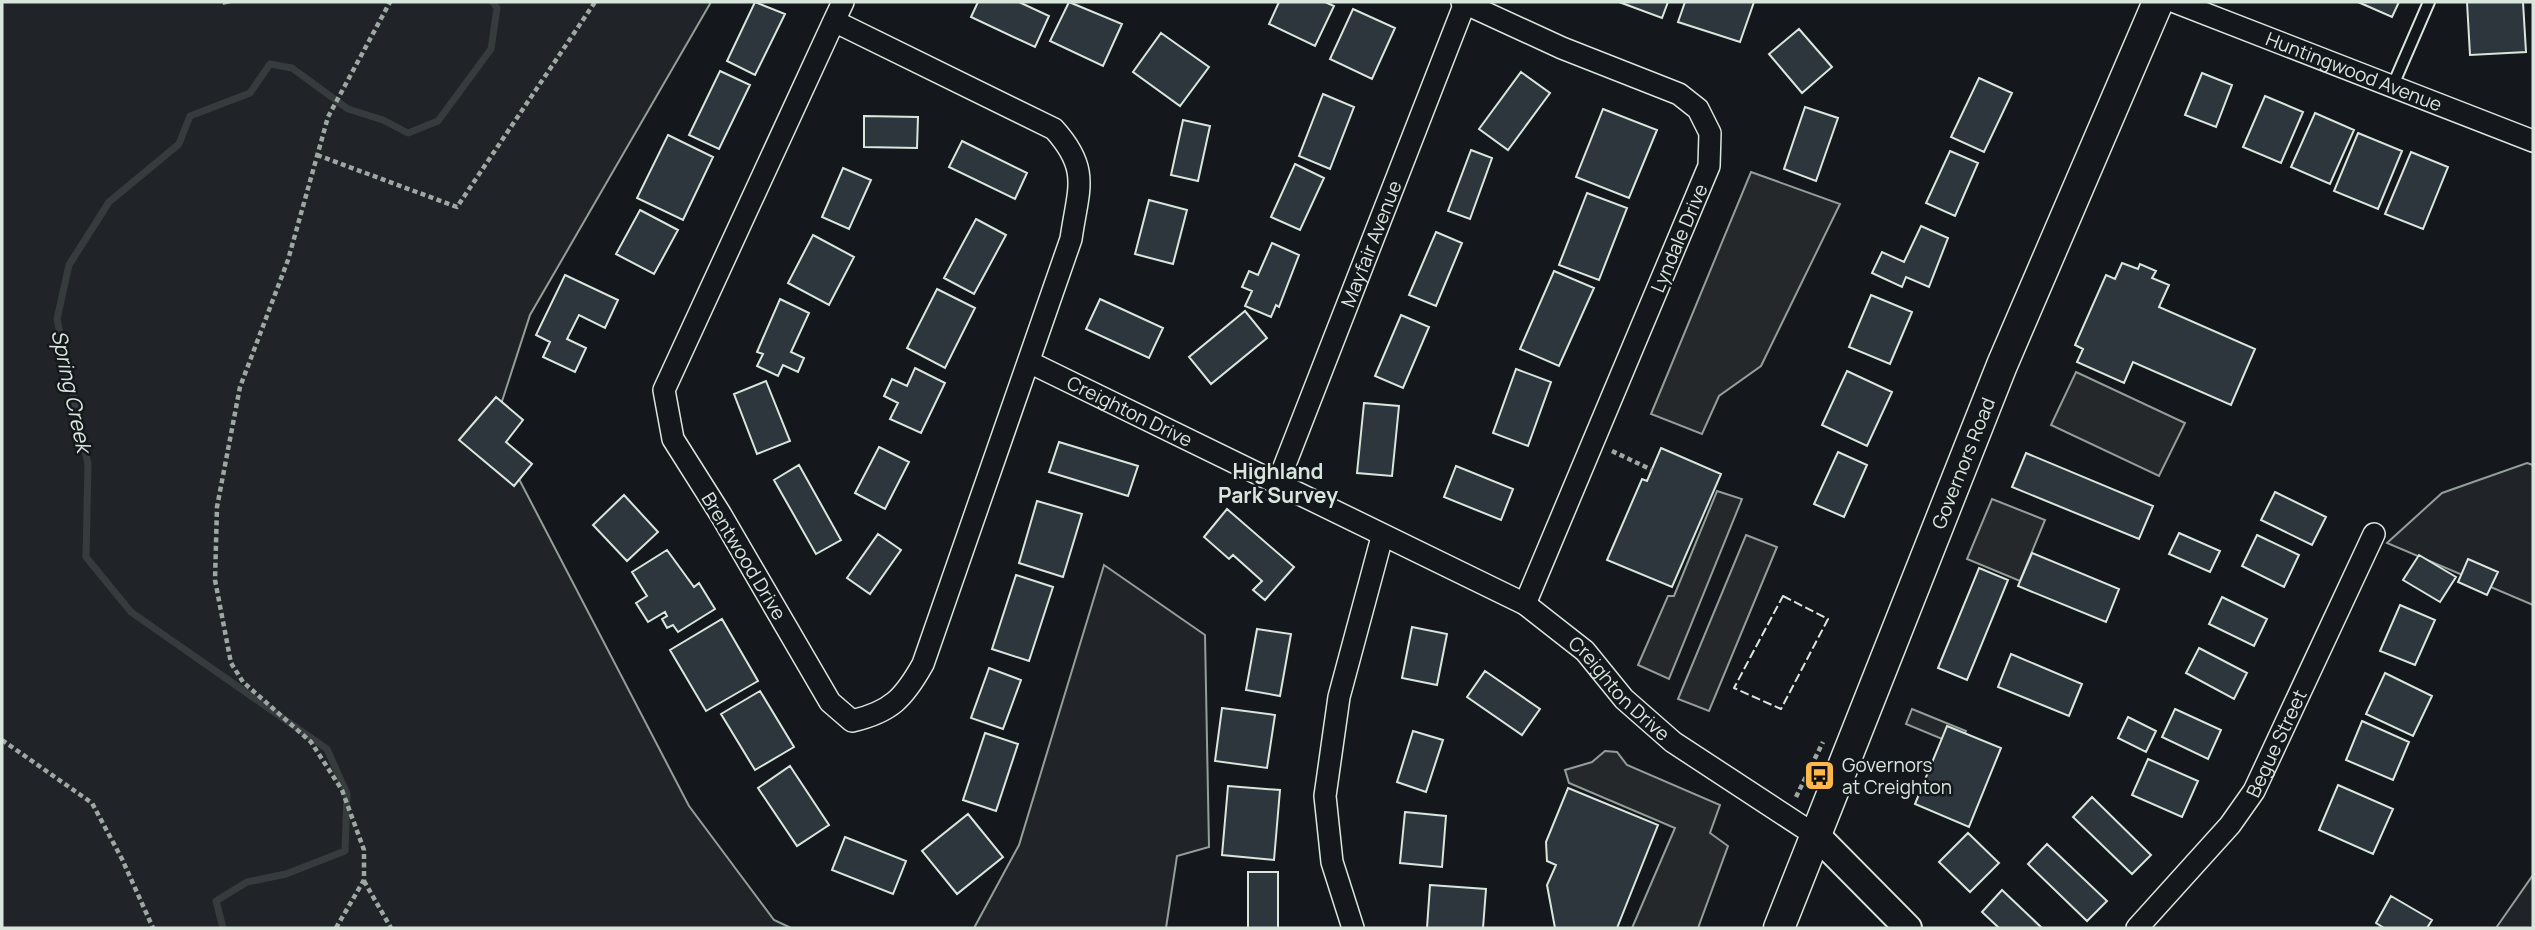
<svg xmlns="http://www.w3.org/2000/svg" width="2535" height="930" font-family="Manrope,sans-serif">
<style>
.green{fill:#202428;stroke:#939e99;stroke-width:2}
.parking{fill:#24282b;stroke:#939e99;stroke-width:2}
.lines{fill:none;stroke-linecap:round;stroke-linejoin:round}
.stream{stroke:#363b3e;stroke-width:7}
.building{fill:#2c363c;stroke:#d8e6dc;stroke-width:2}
.service-casing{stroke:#d8e6dc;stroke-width:14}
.minor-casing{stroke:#d8e6dc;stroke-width:24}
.tertiary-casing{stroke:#d8e6dc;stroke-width:30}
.secondary-casing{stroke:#d8e6dc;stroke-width:33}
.path{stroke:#9da8a2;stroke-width:4.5;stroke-dasharray:5 3.5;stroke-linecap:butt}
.service{stroke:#14181c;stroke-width:10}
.minor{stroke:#14181c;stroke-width:21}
.tertiary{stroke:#14181c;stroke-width:26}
.secondary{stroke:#14181c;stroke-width:30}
.fence{stroke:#d8e6dc;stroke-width:2;stroke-dasharray:9 3.5;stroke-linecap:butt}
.labels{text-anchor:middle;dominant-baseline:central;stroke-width:5;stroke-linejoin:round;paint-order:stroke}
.street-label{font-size:19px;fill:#d8e6dc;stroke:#14181c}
.poi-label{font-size:19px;fill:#d8e6dc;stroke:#14181c;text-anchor:start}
.water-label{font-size:21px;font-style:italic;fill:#d8e6dc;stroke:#14181c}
.neighbourhood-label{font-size:21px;font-weight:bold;fill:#d8e6dc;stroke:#14181c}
</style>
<rect width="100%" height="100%" fill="#14181c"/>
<path class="green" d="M2 2H226L223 4 231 2H711L530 315 493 429 689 806 774 920 791 928H2Z
M2527 463 2533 465V605L2387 543 2442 493Z
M1104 565 1205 635 1209 847 1177 856 1166 928H974L1019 845Z
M2533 875V928H2496Z"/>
<path class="parking" d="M1751 172 1840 204 1761 366 1719 396 1702 434 1651 414Z
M2076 372 2185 423 2159 476 2051 425Z
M1717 491 1742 499 1669 679 1638 665 1668 596H1674Z
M1992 499 2045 520 2020 581 1967 559Z
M1746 535 1777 547 1709 711 1678 699Z
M1912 709 1966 731 1959 746 1906 724Z
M1605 751 1617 752 1627 765 1720 805 1710 833 1728 846 1698 928H1632L1675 828 1569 783 1565 770 1592 762Z"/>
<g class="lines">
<path class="stream" d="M223 928 216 901 247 882 286 874 345 851 347 794 327 749 131 612 86 557 88 464 57 319 69 265 109 202 179 144 190 116 250 93 270 64 292 68 348 109 383 120 408 133 438 121 491 49 497 8 493 2"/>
</g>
<path class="building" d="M755 2 785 14 755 75 727 61Z
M978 2H1019L1049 16 1035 47 971 17Z
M1069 2 1122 24 1103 66 1050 41Z
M1279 2H1325L1334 6 1315 46 1269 24Z
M1619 2H1668L1662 18Z
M1685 2H1754L1740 42 1678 22Z
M2358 2H2399L2392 17Z
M2467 2H2523L2526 52 2470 55Z
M1353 9 1395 28 1372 79 1330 59Z
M1799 29 1832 67 1802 93 1769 54Z
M1161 33 1209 67 1180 106 1133 72Z
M720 71 750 85 719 149 689 135Z
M1521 72 1550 93 1508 150 1479 129Z
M2202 73 2232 85 2216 127 2185 115Z
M1979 78 2012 93 1984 152 1951 137Z
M1323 94 1354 107 1330 169 1299 156Z
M2265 96 2303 112 2281 163 2243 147Z
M1805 107 1838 118 1816 181 1784 169Z
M1603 109 1657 130 1629 198 1576 177Z
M2315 113 2354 130 2330 184 2291 167Z
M864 116 918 117 917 148 864 147Z
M1183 120 1210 126 1198 181 1171 175Z
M2358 133 2402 151 2378 209 2334 191Z
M668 135 713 157 683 220 637 198Z
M962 141 1027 173 1015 199 949 167Z
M1471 150 1492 158 1470 219 1448 211Z
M1950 151 1978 163 1955 216 1926 203Z
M2411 152 2448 167 2423 229 2385 214Z
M1295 164 1324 178 1300 230 1271 217Z
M843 168 871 180 849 229 822 217Z
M1587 193 1627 208 1599 280 1559 265Z
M1149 200 1187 210 1173 264 1135 254Z
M640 210 678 230 654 274 616 254Z
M976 219 1006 235 974 294 944 278Z
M1921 226 1948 238 1929 287 1906 277 1902 287 1872 273 1882 252 1904 262Z
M1436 232 1462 243 1436 306 1409 295Z
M813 235 854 257 829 305 788 283Z
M1272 243 1299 255 1279 307 1276 305 1271 317 1245 306 1252 291 1242 287 1249 271 1258 275Z
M2122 263 2138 269 2140 264 2156 271 2152 278 2169 285 2159 307 2255 349 2231 405 2133 362 2124 383 2077 362 2083 349 2075 345 2106 275 2115 279Z
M1554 271 1594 288 1559 366 1520 349Z
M565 275 618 300 605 328 579 315 567 339 586 348 575 372 543 357 550 342 536 335Z
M937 289 975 308 945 368 907 348Z
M1871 295 1912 312 1890 364 1849 347Z
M780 299 809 313 791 352 804 358 798 372 783 365 778 376 757 366 763 354 757 352Z
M1100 299 1163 328 1149 358 1086 329Z
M1245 311 1267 338 1211 384 1189 357Z
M1401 315 1429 327 1403 388 1375 376Z
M915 368 945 383 921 433 890 419 898 403 884 396 892 379 907 386Z
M1516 369 1551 382 1528 446 1493 433Z
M1847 371 1892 392 1867 446 1822 425Z
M766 381 790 441 757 454 734 394Z
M496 397 523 420 506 442 532 464 514 486 459 440Z
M1364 403 1399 406 1392 476 1357 473Z
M1059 442 1138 466 1128 496 1049 472Z
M879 447 909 462 885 509 855 493Z
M1661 448 1721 474 1672 587 1607 560 1642 479 1647 481Z
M1838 452 1867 465 1844 517 1814 504Z
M2026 453 2153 506 2139 539 2012 487Z
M799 465 841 540 816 554 774 480Z
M1456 466 1513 489 1501 520 1444 497Z
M2275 492 2326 517 2312 545 2261 520Z
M624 495 658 532 627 561 593 525Z
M1037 501 1082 514 1063 577 1019 563Z
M1227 509 1294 567 1265 600 1253 590 1262 581 1233 555 1229 559 1204 537Z
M2179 533 2220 551 2210 572 2169 554Z
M878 534 901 550 870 594 847 578Z
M2257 535 2299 555 2284 587 2242 566Z
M667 550 694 587 699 583 715 609 678 632 673 625 667 628 662 619 667 616 665 612 648 622 636 603 647 596 632 572Z
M2032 553 2119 589 2106 622 2018 586Z
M2419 555 2456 577 2440 602 2403 580Z
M2468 559 2498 572 2487 595 2458 582Z
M1979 568 2008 580 1967 680 1938 668Z
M1016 575 1053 587 1029 661 992 649Z
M2222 597 2267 619 2254 646 2209 624Z
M2400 605 2435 620 2415 665 2380 651Z
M722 619 758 681 706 711 670 650Z
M1412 627 1447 634 1437 685 1402 678Z
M1257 629 1291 634 1280 696 1246 690Z
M2199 648 2247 673 2234 699 2186 673Z
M2011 654 2082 684 2069 716 1998 687Z
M989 668 1021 680 1003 729 971 718Z
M1485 671 1540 709 1522 735 1467 697Z
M2385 673 2432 696 2413 736 2366 714Z
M760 691 794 747 755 770 721 714Z
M1222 708 1275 715 1267 768 1215 761Z
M2175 709 2221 730 2208 759 2162 737Z
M2128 717 2156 731 2146 752 2118 738Z
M2362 721 2409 742 2393 780 2346 760Z
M1947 726 2001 748 1969 827 1915 804Z
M1413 731 1443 740 1426 792 1397 782Z
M985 733 1018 744 996 811 963 800Z
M2148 759 2198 781 2182 817 2132 795Z
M790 766 829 825 797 846 758 788Z
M2338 785 2393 809 2373 854 2319 830Z
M1228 786 1280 790 1274 860 1222 855Z
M1568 788 1658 825 1617 928H1555L1547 885 1556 865 1547 861 1546 842Z
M2092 797 2151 855 2132 874 2073 817Z
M1405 812 1446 816 1442 867 1400 863Z
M968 814 1003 857 957 894 922 851Z
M1968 833 1999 863 1970 892 1939 862Z
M845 837 906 861 893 894 832 870Z
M2047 844 2107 901 2087 921 2028 864Z
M1248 872H1278V928H1248Z
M1430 885 1486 889 1483 928H1427Z
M2002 890 2042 928H1999L1982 912Z
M2391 896 2432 920 2427 928H2384L2376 923Z"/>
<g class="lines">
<defs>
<path id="service" d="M2393 85 2429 2"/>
<g id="minor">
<path d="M1462 2 1562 48 1679 94 1698 109 1710 133 1709 166 1525 604"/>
<path id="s1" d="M2175 2 2533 141"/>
<path d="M834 21 1054 129C1091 170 1078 189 1071 239L923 664C904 698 891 712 852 721L830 702 721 515 673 439 664 390 834 21 843 2"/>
<path id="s2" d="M1029 362 1525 604 1585 651 1624 699 1673 742 1818 837"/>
<path id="s3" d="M1277 485 1465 3"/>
<path d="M1353 928 1332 862 1325 796 1339 697 1382 537"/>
<path id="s4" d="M2137 928 2230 825 2254 791 2374 534"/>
</g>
<path id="tertiary" d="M1818 837 1908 928"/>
<g id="secondary">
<path id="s5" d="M1779 928 2002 365 2158 2"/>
</g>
</defs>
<use href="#service" class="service-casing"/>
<use href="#minor" class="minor-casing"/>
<use href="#tertiary" class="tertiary-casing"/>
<use href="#secondary" class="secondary-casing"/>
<path class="path" d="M317 155 457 207 595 2
M1612 451 1652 470
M2 740 92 803 122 859 153 928
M1796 797 1823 742
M364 881 391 928
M336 928 364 880V850L342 790 311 742 243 682 231 663 215 580 217 507 240 387 288 260 328 117 390 2"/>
<use href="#service" class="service"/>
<use href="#minor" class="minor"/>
<use href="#tertiary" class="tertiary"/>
<use href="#secondary" class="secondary"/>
<path class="fence" d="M1783 596 1828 619 1781 709 1734 688Z"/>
</g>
<defs>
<symbol id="bus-square" viewBox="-11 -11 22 22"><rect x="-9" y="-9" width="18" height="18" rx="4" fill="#ffb74d" stroke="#14181c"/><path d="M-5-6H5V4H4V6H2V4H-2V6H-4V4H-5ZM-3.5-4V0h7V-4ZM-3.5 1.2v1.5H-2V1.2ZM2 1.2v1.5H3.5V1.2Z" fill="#111"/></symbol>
</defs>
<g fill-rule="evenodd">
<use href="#bus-square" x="1802" y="758" width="35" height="35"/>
</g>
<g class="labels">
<g class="street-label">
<text stroke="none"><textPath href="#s1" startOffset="192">Huntingwood Avenue</textPath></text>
<text transform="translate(1679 238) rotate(-67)">Lyndale Drive</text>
<text stroke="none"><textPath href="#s3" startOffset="259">Mayfair Avenue</textPath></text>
<text stroke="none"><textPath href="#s2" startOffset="112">Creighton Drive</textPath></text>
<text stroke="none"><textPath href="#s5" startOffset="500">Governors Road</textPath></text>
<text transform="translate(744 556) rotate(59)">Brentwood Drive</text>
<text stroke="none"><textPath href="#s2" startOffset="679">Creighton Drive</textPath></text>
<text stroke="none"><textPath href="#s4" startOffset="233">Begue Street</textPath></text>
</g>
<g class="poi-label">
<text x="1842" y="765">Governors<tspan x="1842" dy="22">at Creighton</tspan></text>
</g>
<g class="water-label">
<text transform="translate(72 391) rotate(78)">Spring Creek</text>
</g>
<g class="neighbourhood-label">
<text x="1278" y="471">Highland<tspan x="1278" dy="24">Park Survey</tspan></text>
</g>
</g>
<rect width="2535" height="930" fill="none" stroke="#d8e6dc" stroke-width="7"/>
</svg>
